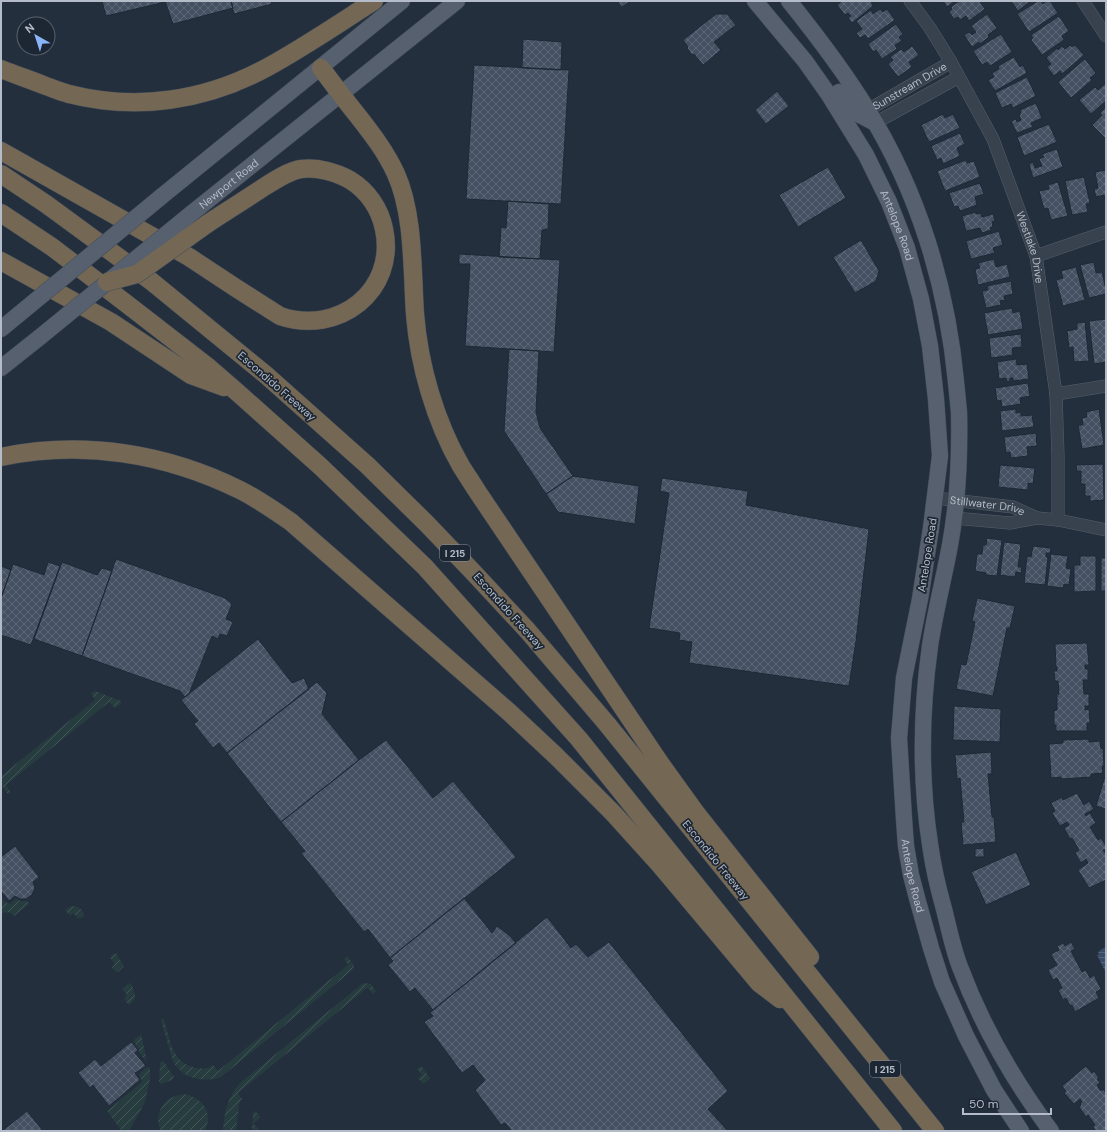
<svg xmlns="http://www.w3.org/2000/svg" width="1107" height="1132" font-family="'DM Sans',sans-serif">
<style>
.garden{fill:url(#garden-furrows)}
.water{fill:url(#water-rules)}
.building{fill:url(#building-cross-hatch);stroke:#1f2835}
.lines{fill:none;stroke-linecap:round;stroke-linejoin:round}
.minor-casing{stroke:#565f6c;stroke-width:13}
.major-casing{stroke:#414a57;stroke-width:17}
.highway-casing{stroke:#434c59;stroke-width:19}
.minor{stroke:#38414e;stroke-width:12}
.major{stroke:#56606e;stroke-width:16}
.highway{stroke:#746855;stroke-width:18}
.major-bridge-casing{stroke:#414a57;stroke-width:17;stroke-linecap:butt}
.highway-bridge-casing{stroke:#434c59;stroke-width:19;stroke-linecap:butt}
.major-bridge{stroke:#56606e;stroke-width:16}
.highway-bridge{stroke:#746855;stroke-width:18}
.labels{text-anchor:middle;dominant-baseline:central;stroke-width:3.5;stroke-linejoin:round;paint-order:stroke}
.shield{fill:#1d2633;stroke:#878f9c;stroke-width:1}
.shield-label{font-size:10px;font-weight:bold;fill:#b4bcc9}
.street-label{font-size:11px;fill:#b4bcc9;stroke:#1d2633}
</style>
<defs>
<pattern id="garden-furrows" width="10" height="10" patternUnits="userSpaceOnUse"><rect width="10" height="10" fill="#263c3f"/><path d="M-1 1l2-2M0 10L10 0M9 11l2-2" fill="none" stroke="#435659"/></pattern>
<pattern id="water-rules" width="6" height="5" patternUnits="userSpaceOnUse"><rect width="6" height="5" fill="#394c67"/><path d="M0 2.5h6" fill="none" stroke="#53647b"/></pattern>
<pattern id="building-cross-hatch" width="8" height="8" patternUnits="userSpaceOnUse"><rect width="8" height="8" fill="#455162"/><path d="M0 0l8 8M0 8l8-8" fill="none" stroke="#5d6877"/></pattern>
</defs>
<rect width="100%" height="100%" fill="#242f3e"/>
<path class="garden" d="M95 691 121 701V704L115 708 109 702 6 785 11 793 8 794 1 785V776L95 700 91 693Z
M1 896 5 902 10 904 16 898 20 901H27L29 904 14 916C10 912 7 911 1 914Z
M71 906C78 906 83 909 84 916L79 919 73 913 70 916 65 910Z
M116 953 124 966 118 972 115 971 112 967 115 964 110 958 113 954Z
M347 956 354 965 353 969 349 973 221 1077C203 1083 182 1079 173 1061L161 1021V1019H163L164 1020C171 1042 172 1065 198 1068 204 1069 207 1069 213 1065L218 1071 348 965 344 959Z
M129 983 132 985C135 995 138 997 129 1005L124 999 127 995 122 989Z
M365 983 371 984 376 991 373 994 370 990 367 988 238 1093 242 1099 240 1102 239 1105 236 1131H223C224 1112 227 1098 240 1083L362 984Z
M141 1034 147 1062 139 1052V1049L133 1041Z
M162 1061 164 1062 174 1077 172 1080 161 1084 159 1082 160 1063Z
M421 1066 422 1067 430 1078 429 1080 423 1084 418 1078 422 1075 417 1069Z
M150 1067V1079L145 1102 129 1131H119L121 1130 107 1111 142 1082 139 1075 145 1068Z
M185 1094C204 1099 213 1112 205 1131H161C155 1120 159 1106 169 1099 174 1096 180 1095 185 1094Z
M255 1111 261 1117 253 1124 259 1129 257 1131H252L253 1113Z"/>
<path class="water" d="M1106 947V973L1097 955 1099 954 1098 952 1102 949Z"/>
<path class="building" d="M102 1H165V2L106 16Z
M165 1H231L233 8 173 24Z
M231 1H271L272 4 234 14Z
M617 1H631L622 7Z
M842 1H871L873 6 852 23 848 18 851 16 848 13 845 15 837 5Z
M943 1H955L947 7Z
M959 1H979L985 9 969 21 966 16 960 20 958 17 954 19 949 12 952 9 951 7Z
M1011 1H1031L1018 11Z
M1038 1H1041L1043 4 1047 1H1050L1058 13 1029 32 1017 14Z
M880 9 883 12 887 9 895 20 868 39 865 35 860 38 856 33 862 29 856 21 871 10 873 14Z
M716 14H727L736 25 714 42 721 50 703 65 694 54 692 55 687 48 688 47 683 40Z
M987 14 997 28 988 35 989 37 980 44 979 42 972 47 964 35 969 32 972 35 976 32 971 26Z
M1059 16 1069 31 1062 36 1064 40 1042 55 1031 40 1033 38 1031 35Z
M896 24 903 34 899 37 902 41 895 45 897 49 882 59 876 50 873 52 868 44Z
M1001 34 1012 52 990 66 987 62 982 65 973 51Z
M523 39 562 42 561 70 522 68Z
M1070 45 1072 47 1075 45 1084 55 1062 74 1060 71 1054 76 1047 67 1051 64 1046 58 1057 48 1058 50 1062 46 1065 49Z
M912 46 919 55 909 62 912 67 898 77 888 64 893 60 890 57 901 49 904 52Z
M1014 57 1020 67 1023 65 1027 73 995 91 988 80 994 77 992 73 999 69 998 66Z
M1085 59 1096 73 1090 78 1092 80 1071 98 1058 82Z
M474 65 569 70 561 204 466 199Z
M1027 77 1036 96 1013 108 1011 104 1002 108 995 93Z
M1106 83V101L1091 114 1079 100 1095 87 1098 90Z
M777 91 789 106 766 124 755 110Z
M1036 103 1042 118 1031 123 1033 127 1017 133 1011 121 1016 119 1017 122 1021 120 1019 115H1020V113L1021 112 1020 110Z
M1106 107V137L1105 138 1092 125 1102 115 1100 113Z
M943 114 945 118 953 114 960 128 929 142 921 125Z
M1049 124 1057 142 1024 156 1017 137Z
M960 133 965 144 957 148 960 156 943 164 941 158 937 160 931 146Z
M1057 149 1063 167 1033 178 1029 164 1033 162 1035 168 1042 166 1039 159 1044 157 1042 154Z
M966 160 967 163 974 161 980 177 945 191 937 171Z
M828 167 846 198 798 227 779 195Z
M1106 170V202L1104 195 1096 197 1094 189 1098 188 1095 172Z
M1084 177 1090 203 1086 204 1088 212 1072 215 1065 181Z
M1058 182 1068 216 1051 220 1048 208 1044 209 1039 191 1049 189 1048 185Z
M980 183 984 194 975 197 977 205 960 211 958 206 954 207 949 193Z
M508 201 549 204 548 229 542 230 540 259 499 257 501 227 506 228Z
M976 212V214L981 213 982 217 993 214 995 221 992 222 993 227 990 228 991 230 982 233 980 228 966 231 962 216Z
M999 231 1003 245 993 248 995 253 971 259 966 241Z
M861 240 879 271 876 281 855 293 833 257Z
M459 254 560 260 554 352 465 346 470 264H459Z
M994 259 996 267 1007 264 1010 277 978 285 975 269 980 268 978 263Z
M1094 262 1096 273 1102 272 1106 290V294L1089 298 1080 265Z
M1076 267 1085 300 1063 306 1056 280 1063 278 1061 271Z
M1011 281 1013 294 1004 296 1005 300 1000 301 1001 305 986 308 982 291 988 290 987 286Z
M1012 308 1013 313 1020 311 1023 329 988 335 984 313Z
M1106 319V362L1094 364 1089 321Z
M1085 322 1089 361 1074 362 1073 347 1069 348 1067 331 1077 329V323Z
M1021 334 1022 347 1012 348 1013 355 991 358 989 338Z
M509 349 539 351 536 412 540 428 573 476 546 494 504 431Z
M1016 359 1017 365 1027 364 1029 379 1013 381V378H1010V381L1007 382 1006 378 999 379 997 362Z
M1028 383 1030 396 1020 398 1021 404 1002 407 1001 400 997 401 995 388Z
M1016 409V413L1021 412V416L1032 415 1034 427 1002 431 1000 411Z
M1099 409 1104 445 1082 449 1078 425H1083L1082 418 1087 417 1086 412Z
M1036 433 1037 446 1027 447 1028 456 1011 458 1010 452 1006 453 1004 437Z
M1103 464 1104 500 1090 501V496H1085V484H1081V471H1077L1076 465Z
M1000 465 1035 468 1033 484 1028 483V490L998 487Z
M573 476 639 486 635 524 558 512 546 494Z
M662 478 748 491 746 505 869 529 856 641 849 686 689 663 692 642 679 640 680 633 649 628 669 493 660 491Z
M987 538 1002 540 997 576 986 575V573L975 571 977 554H982L983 545H986Z
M1004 542 1021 544 1018 567H1022L1021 573 1016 572 1015 577 1000 575Z
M1033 546 1051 548 1050 553H1046V557H1048L1045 585 1024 583 1027 556 1031 557Z
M1051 554 1068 556 1066 568 1071 569 1069 585 1064 584 1063 588 1047 586Z
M1080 556H1096V591L1074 592V565H1080Z
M1101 558H1106V591H1101Z
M116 559 225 598 232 604 226 619 233 622 227 636 220 634 218 639 212 636 189 694 185 697 180 691 82 656Z
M48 562 60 566 31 645 1 635V598L13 564 44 575Z
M62 562 97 575 102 568 112 571 82 656 34 639Z
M1 566 11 570 1 598Z
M977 598 1015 606 1010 628H1007L993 696 956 689 961 664 966 665 975 622 972 621Z
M258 639 292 683 304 678 309 689 227 753 219 743 213 748 194 724 198 721 181 700Z
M1087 643 1089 665H1085V669H1088V680H1083L1084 694H1089V706H1085V710L1089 709 1090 723H1087V731H1056V725H1054V711L1057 710V694H1059L1058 681H1055L1054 671H1057V667H1056L1055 644Z
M317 682 327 693 322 714 359 760 281 822 227 753Z
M954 706 1001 709 1000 742 953 740Z
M1089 739V742L1100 741 1101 749 1103 748 1104 766H1102L1103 773 1091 774V777L1062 779 1061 777 1051 778 1049 744 1063 743V740Z
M386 740 433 798 453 781 516 857 390 958 368 929 364 932 301 853 305 851 281 822 359 760Z
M991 752 992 774H988L992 817H994L996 842 963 845 961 822H964L960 778 957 779 955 755Z
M1106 773V809L1096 806Z
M1077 793 1084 805 1089 801 1094 809 1085 814 1086 816 1090 813 1096 823 1090 827 1098 840 1101 838 1106 846V849L1103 850 1106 854V880L1089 888 1078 870 1088 863 1086 859 1081 863 1075 853 1079 850 1072 838 1070 839 1064 828 1069 825 1067 822 1060 826 1052 813 1055 811 1051 803 1062 797 1063 800Z
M15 846 39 877 33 882 35 888 32 895 26 899H20L15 896 9 901 1 891V857Z
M984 848V857H975V849Z
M1016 852 1031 885 986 905 971 872Z
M464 898 492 933 497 926 509 935 516 943 433 1010 415 988 410 992 388 965 393 961 390 958Z
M547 917 571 948 576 944 588 957 609 942 728 1091 708 1109 728 1131H512L505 1123 501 1125 475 1090 485 1080 473 1065 462 1073 424 1022 433 1016 430 1013 433 1010Z
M1071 942 1075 949 1071 951 1082 972 1086 970 1090 978 1094 975 1101 989 1096 992 1099 998 1075 1012 1072 1005 1070 1006 1066 998 1063 1000 1058 990 1062 988 1057 978 1053 980 1048 970 1057 965 1051 954 1059 950 1057 946 1063 943 1065 946Z
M131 1042 138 1050 135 1053 146 1066 135 1073 140 1080 109 1106 93 1085 90 1088 78 1073 95 1059 101 1066Z
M1086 1066 1092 1073 1094 1071 1099 1078 1097 1079 1100 1083 1097 1085 1101 1091 1103 1089 1106 1093V1131H1096L1093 1127 1095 1125 1088 1115 1086 1117 1079 1107 1081 1105 1080 1104 1082 1102 1080 1099 1074 1104 1064 1093 1066 1091 1062 1086Z
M27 1111 43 1131H2Z"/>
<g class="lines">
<defs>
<g id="minor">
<path id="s1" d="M910 1 930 28 951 62 993 139 1036 256 1056 394 1058 456V520"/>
<path d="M1083 1 1106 36"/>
<path id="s2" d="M868 110 951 62"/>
<path d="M875 123 959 77"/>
<path d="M1036 256 1106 232"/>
<path d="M1056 394 1106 386"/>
<path id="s3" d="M935 498 1013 507 1037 518"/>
<path d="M954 518 1010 523 1037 518 1058 520 1106 530"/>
</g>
<g id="major">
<path id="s4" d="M755 1 805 61 829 95 866 155 889 202 907 248 921 299 930 346 936 399 940 456 931 528 920 599 904 678 899 738 904 819 906 846 911 875 917 898 931 948 942 982 966 1036 994 1090 1021 1131"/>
<path d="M789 1C817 36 844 71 867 109 918 191 947 286 956 382 957 392 958 402 959 412 960 456 958 501 950 545 944 578 935 612 930 646 921 711 920 779 930 844 933 866 938 888 944 909 949 929 953 949 960 967 982 1026 1014 1081 1051 1131"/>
<path d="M839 92 854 112 875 123"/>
<path d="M162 196 402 1"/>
<path id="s5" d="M192 213 457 1"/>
<path d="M1 329 18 315"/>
<path d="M1 368 40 337"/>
</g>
<path id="highway" d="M321 68C333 84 345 100 358 116 372 134 386 152 396 174 414 214 412 270 415 314 419 365 435 421 461 466 466 474 472 483 477 491L660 763 696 813 810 957
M1 69C16 75 31 80 46 86 54 89 61 92 69 94 136 111 205 101 266 68 303 48 338 24 374 1
M1 151 189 257 236 288 280 316C338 336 397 291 384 229 380 209 368 191 350 180 336 172 317 167 301 169 288 171 272 182 261 189 243 201 225 212 207 224
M1 174 46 204 151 281 266 375 367 465 426 523 473 572 527 630 607 724 935 1131
M1 213 52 247 123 301 207 366 237 392 320 466 425 567 579 739 893 1131
M1 261 111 322 191 375 224 387
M1 457C83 440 165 453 240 490 258 499 275 511 291 522L509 712 556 756 613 813 660 865 759 983 780 999"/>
</defs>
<use href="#minor" class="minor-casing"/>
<use href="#major" class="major-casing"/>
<use href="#highway" class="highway-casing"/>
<use href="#minor" class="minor"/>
<use href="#major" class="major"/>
<use href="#highway" class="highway"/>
<defs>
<path id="major-bridge" d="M18 315 162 196
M40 337 192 213"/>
<path id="highway-bridge" d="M107 282 137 274 207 224"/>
</defs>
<use href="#major-bridge" class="major-bridge-casing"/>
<use href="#highway-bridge" class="highway-bridge-casing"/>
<use href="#major-bridge" class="major-bridge"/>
<use href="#highway-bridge" class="highway-bridge"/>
</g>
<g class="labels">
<g class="shield">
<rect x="440" y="545" width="30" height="16" rx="3"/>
<rect x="870" y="1061" width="30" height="16" rx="3"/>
</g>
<g class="shield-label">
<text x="455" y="553">I 215</text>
<text x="885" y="1069">I 215</text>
</g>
<g class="street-label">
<text stroke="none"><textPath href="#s2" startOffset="48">Sunstream Drive</textPath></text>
<text stroke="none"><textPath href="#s5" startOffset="47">Newport Road</textPath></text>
<text stroke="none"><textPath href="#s4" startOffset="267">Antelope Road</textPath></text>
<text stroke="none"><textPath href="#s1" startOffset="276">Westlake Drive</textPath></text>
<text transform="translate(277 386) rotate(41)">Escondido Freeway</text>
<text stroke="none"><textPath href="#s3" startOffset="53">Stillwater Drive</textPath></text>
<text transform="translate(927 555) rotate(-81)">Antelope Road</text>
<text transform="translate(509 611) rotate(48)">Escondido Freeway</text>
<text transform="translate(716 860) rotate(51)">Escondido Freeway</text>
<text stroke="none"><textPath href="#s4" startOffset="927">Antelope Road</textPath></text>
</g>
</g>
<rect width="1107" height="1132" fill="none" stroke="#b4bcc9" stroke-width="4"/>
<g transform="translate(36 36) rotate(321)"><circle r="19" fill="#1d2633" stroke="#59626f"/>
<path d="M0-3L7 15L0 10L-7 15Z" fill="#8ab4f8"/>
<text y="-6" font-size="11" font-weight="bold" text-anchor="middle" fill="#b4bcc9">N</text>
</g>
<path d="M963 1108v6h88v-6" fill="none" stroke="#b4bcc9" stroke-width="2"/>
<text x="969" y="1108" font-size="12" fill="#b4bcc9" stroke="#1d2633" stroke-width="3" paint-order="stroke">50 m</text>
</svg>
